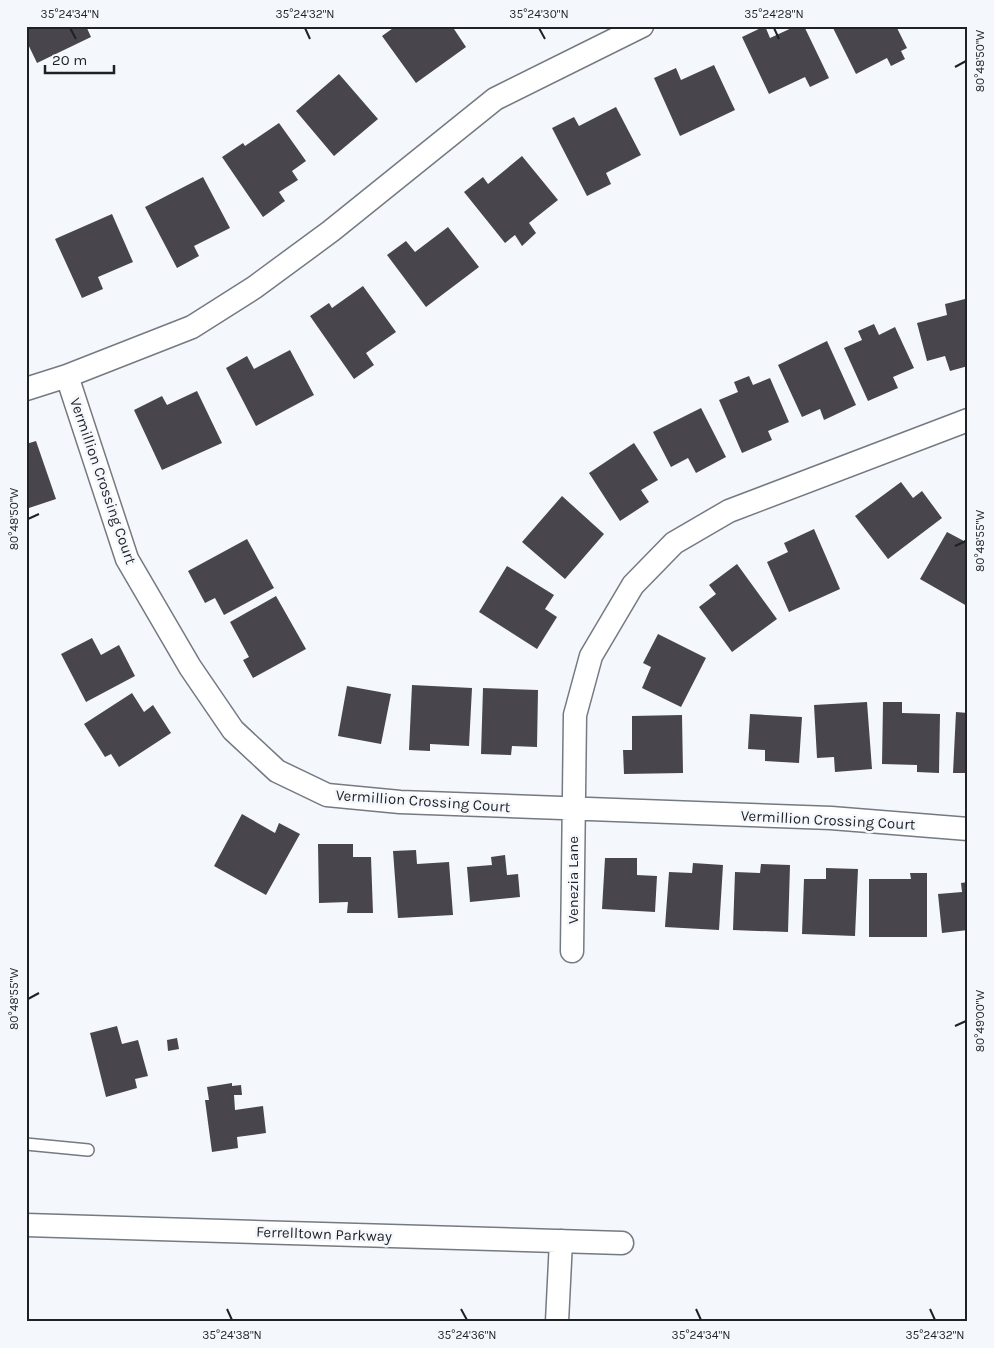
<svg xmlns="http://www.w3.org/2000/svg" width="994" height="1348" font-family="Karla,sans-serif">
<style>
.building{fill:#48454d}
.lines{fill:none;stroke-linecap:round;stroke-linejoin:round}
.service-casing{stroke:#747a82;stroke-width:14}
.minor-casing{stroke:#747a82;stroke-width:25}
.service{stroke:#fff;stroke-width:11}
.minor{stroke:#fff;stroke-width:22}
.ticks{fill:none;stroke:#1f2225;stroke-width:2}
.labels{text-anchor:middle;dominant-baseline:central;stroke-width:5;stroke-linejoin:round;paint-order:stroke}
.street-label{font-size:15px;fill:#1f2225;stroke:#f4f8fd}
.neatline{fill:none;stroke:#1f2225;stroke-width:2}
.ticks-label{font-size:12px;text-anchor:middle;fill:#1f2225}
</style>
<rect width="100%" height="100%" fill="#f4f8fd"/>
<path class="building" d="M26 26H86L91 37 37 63 26 40Z
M396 26H452L466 47 416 83 382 36Z
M765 26 770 38 796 26H804L829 78 810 87 805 77 769 94 742 37Z
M832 26H896L907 48 901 51 905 59 891 66 887 58 856 74Z
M714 65 735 110 680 136 654 78 676 68 681 80Z
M339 74 378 119 334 156 296 111Z
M616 107 641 155 606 173 611 184 587 196 552 128 574 117 579 126Z
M279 123 306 161 292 171 298 180 279 192 285 201 263 217 222 157 243 143 245 146Z
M522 156 558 200 529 223 536 233 522 246 515 235 505 243 464 192 483 177 488 184Z
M203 177 230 228 194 246 199 256 177 268 145 207Z
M112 214 133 262 98 277 103 289 82 298 55 239Z
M448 227 479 267 426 307 387 255 406 241 415 252Z
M363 286 396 332 366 353 374 365 354 379 310 316 329 303 332 308Z
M965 299 968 309V366L950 371 945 356 927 361 917 323 947 315 945 304Z
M874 324 879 335 895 327 914 368 893 377 898 388 868 401 844 348 862 340 858 331Z
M827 341 856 405 824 420 820 409 802 417 778 365Z
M290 350 314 395 256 426 226 368 247 356 254 369Z
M749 376 753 385 770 378 789 422 768 431 772 440 742 453 719 400 738 392 734 382Z
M197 391 222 443 162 470 134 410 162 396 167 405Z
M701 408 726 457 696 473 688 458 671 467 653 432Z
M36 441 56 499 26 509V444Z
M634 443 658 480 641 490 649 502 620 521 589 473Z
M901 482 913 498 922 491 942 518 888 559 855 516Z
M562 496 604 534 565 579 522 542Z
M814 529 840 589 789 612 767 562 788 552 784 543Z
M947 532 964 541 968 535 967 606 920 579Z
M247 539 274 588 224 615 215 598 205 603 188 571Z
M737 564 777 619 732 652 699 607 716 594 709 585Z
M507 566 554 595 545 609 557 617 537 649 479 612Z
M276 596 306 649 253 678 243 660 249 657 230 622Z
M658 634 706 658 681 707 642 688 651 667 643 663Z
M92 638 101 655 119 645 135 676 86 702 61 654Z
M412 685 472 688 469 746 430 744V751L409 750Z
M347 686 391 694 381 744 338 736Z
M483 688 538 690 537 747 512 746 511 755 481 754Z
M132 693 144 712 153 705 171 733 119 767 111 754 105 757 84 724Z
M867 702 872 769 835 772 834 757 817 758 814 705Z
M883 702H902V713L940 714 939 773 917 772V765L882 764Z
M956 712 968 713V773H953Z
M750 714 802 717 799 763 765 761V750L748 749Z
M682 715 683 773 624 774 623 750H632V716Z
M242 814 275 833 279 823 300 834 266 895 214 866Z
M318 844H353V857H371L373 913H347L348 902 319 903Z
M416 850 417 864 449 862 453 915 398 918 393 851Z
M505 855 507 875 518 874 520 897 470 902 467 867 492 865 491 857Z
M605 858H637V875L657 876 655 912 602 909Z
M693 863 723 865 719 930 665 927 669 872 692 873Z
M761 864 790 865 788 932 733 930 735 872 760 873Z
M826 868 858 869 855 936 802 934 804 879H826Z
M910 873H927V937H869V879H911Z
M968 882V930L942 933 938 894 962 892 961 883Z
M117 1026 122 1044 138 1040 148 1076 135 1079 137 1088 106 1097 90 1033Z
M177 1038 179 1049 168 1051 167 1040Z
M232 1083V1086L241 1085 242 1095H234L235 1110 263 1106 266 1133 237 1137 238 1148 212 1152 205 1100H209L207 1087Z"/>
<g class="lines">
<defs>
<path id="service" d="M26 1144 88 1150"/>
<path id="minor" d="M67 376 127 559 190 667 233 730 277 771 327 795 400 802 831 818 968 829
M26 389 67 376 192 327 255 287 331 231 495 99 642 26
M572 951 575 715 591 656 633 585 674 543 729 511 968 420
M26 1225 622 1243
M557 1322 561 1241"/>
</defs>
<use href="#service" class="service-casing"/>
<use href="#minor" class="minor-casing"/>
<use href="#service" class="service"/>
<use href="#minor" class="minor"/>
</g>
<path class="ticks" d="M70 28 76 39M305 28 310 39M539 28 545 39M774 28 779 39M955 67 966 61M28 519 39 514M955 546 966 541M28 999 39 993M955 1026 966 1021M227 1309 232 1320M461 1309 467 1320M696 1309 701 1320M930 1309 935 1320"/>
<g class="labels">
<g class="street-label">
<text transform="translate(103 481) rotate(71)">Vermillion Crossing Court</text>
<text transform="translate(423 801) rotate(4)">Vermillion Crossing Court</text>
<text transform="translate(828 820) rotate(3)">Vermillion Crossing Court</text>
<text transform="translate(573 880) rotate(-90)">Venezia Lane</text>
<text transform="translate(324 1234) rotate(2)">Ferrelltown Parkway</text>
</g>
</g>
<rect width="994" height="1348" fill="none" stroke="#f4f8fd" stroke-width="55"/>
<path d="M45 65v8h69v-8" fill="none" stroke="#1f2225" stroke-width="2.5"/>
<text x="52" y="65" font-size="15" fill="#1f2225" stroke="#f4f8fd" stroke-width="4" paint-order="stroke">20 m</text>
<rect x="28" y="28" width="938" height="1292" class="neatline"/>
<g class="ticks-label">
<text x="70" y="18">35°24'34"N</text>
<text x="305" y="18">35°24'32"N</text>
<text x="539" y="18">35°24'30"N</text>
<text x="774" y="18">35°24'28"N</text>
<text transform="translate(980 61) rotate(-90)" y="4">80°48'50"W</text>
<text transform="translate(14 519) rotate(-90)" y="4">80°48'50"W</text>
<text transform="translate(980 541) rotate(-90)" y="4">80°48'55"W</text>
<text transform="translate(14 999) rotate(-90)" y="4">80°48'55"W</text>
<text transform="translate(980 1021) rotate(-90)" y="4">80°49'00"W</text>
<text x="232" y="1339">35°24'38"N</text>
<text x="467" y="1339">35°24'36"N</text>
<text x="701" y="1339">35°24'34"N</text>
<text x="935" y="1339">35°24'32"N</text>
</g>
</svg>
